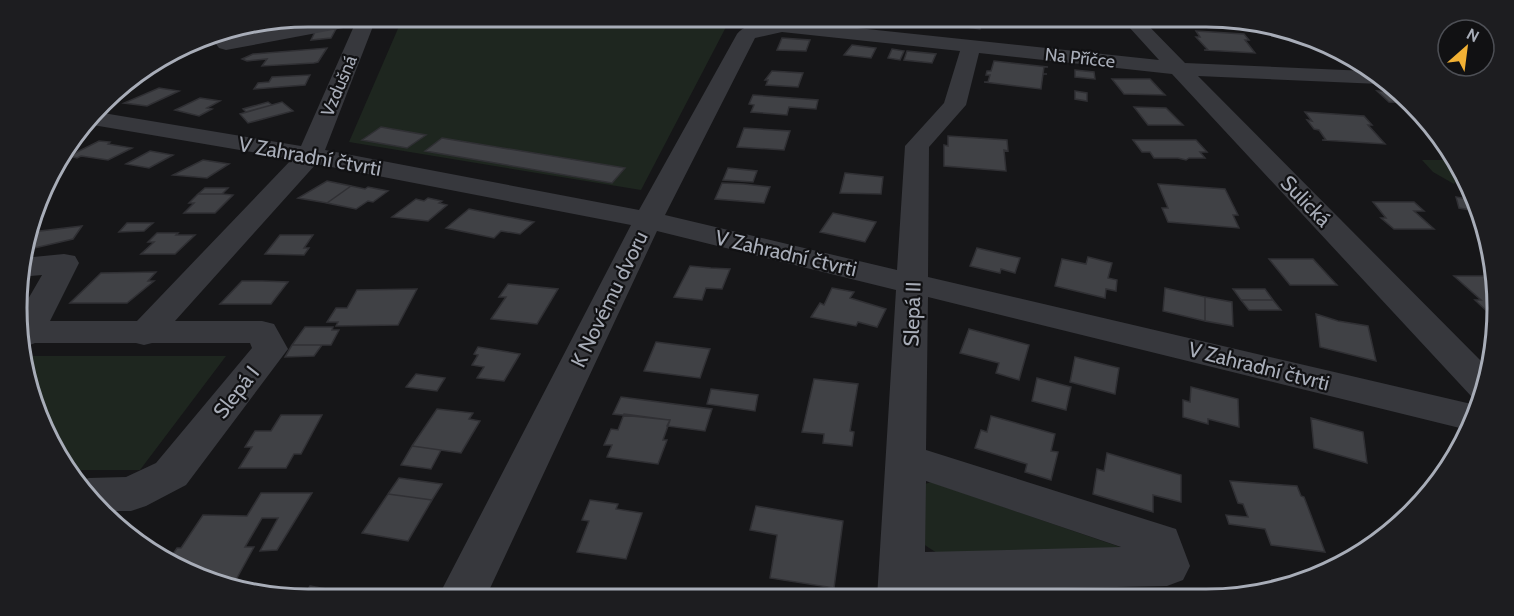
<svg xmlns="http://www.w3.org/2000/svg" width="1514" height="616" font-family="Cabin,sans-serif">
<style>
.built{fill:#222225}
.green{fill:#1e261f}
.building{fill:#404145;stroke:#303034;stroke-width:1.5}
.lines{fill:none;stroke-linecap:round;stroke-linejoin:round}
.minor{fill:#37383d;fill-rule:evenodd}
.labels{text-anchor:middle;dominant-baseline:central;stroke-width:4.5;stroke-linejoin:round;paint-order:stroke}
.far-street-label{font-size:18px;fill:#a8adb8;stroke:#111113}
.street-label{font-size:21px;fill:#a8adb8;stroke:#111113}
.rim{fill:none;stroke:#a8adb8;stroke-width:3}
</style>
<rect width="100%" height="100%" fill="#161618"/>
<path class="built" d="M1147 17H1206L1301 33 1154 24Z"/>
<path class="green" d="M403 17H482L726 27 641 190 349 142Z
M1422 160H1453L1462 172 1454 184 1433 172Z
M22 356H226L140 470H66L22 365Z
M931 482 1123 548 937 553 920 542 922 485Z"/>
<path class="building" d="M308 16H331L281 24 280 22Z
M903 16 901 26 876 24 877 20 875 18 876 16Z
M903 16 928 17 930 23H927L926 27 901 26Z
M958 16H983L980 29 951 25 953 18 957 19Z
M1043 16H1088L1093 22H1071L1067 17Z
M336 29 331 38 311 40 316 30Z
M1196 31 1244 34 1249 40H1245L1255 53 1204 50H1208L1196 37H1200Z
M782 38 810 40 806 51 777 50Z
M852 45 876 48 871 58 844 55Z
M327 48 318 62 314 63 262 66 267 59 247 61 242 59 253 54Z
M892 49 904 51 900 60 888 58Z
M907 51 936 54 932 63 904 60Z
M994 61 1048 67H1044L1043 74H1047H1043L1041 89 984 82H988L990 75H986L987 71H991Z
M1075 70 1094 72 1095 79 1075 77Z
M772 71 803 73 798 87 766 85 768 80H765Z
M310 75 305 85 254 89 258 83 269 82 272 77Z
M1112 79H1150L1165 95 1124 94Z
M159 88 179 91 147 106 124 103Z
M1391 90 1400 91 1409 103 1389 102 1377 91 1393 92Z
M1075 91 1087 93V101L1075 99Z
M753 95 818 100 816 109 789 107 787 115 751 112 754 105 749 104Z
M200 98 220 101 207 108 212 109 199 116 175 110Z
M268 102 272 105 246 112 243 109Z
M282 102 293 111 248 123 240 114Z
M1134 107 1166 108 1183 125H1148Z
M1305 112 1364 116 1372 125H1368L1385 144 1322 140H1326L1319 130 1314 129 1307 120 1312 121Z
M381 127 426 135 407 148 362 140Z
M744 128 790 131 784 150 737 147Z
M948 136 1007 140 1008 151 1004 150 1006 171 944 166V145L948 146Z
M442 138 625 168 612 183 425 151Z
M1133 140H1196L1207 152H1200L1205 158H1189L1186 160 1178 158H1154L1150 152H1142Z
M99 141 110 142 108 144 132 148 108 160 81 156 77 158 69 156Z
M150 151 173 155 149 168 126 164Z
M203 160 229 164 207 178 173 175Z
M728 168 757 171 753 182 723 180Z
M845 173 883 177 881 194 840 193Z
M327 181 351 186 327 203 298 198Z
M722 183 744 184 770 187 764 203 715 199Z
M1158 184 1225 189 1238 215H1233L1239 228 1168 222 1162 208H1168Z
M351 186 365 189 368 187 388 191 373 202 368 201 356 209 327 203Z
M205 188H228L222 194H198Z
M198 194H222L233 195 215 213H184L194 203H189Z
M1456 197 1473 200 1476 211 1459 208Z
M428 198 442 201 439 203 447 205 428 221 392 217 416 199 424 201Z
M1373 202H1414L1424 211H1414L1434 229H1394L1381 218H1386Z
M469 209 534 222 520 234 501 231 494 238 446 228Z
M833 213 876 222 865 242 820 232Z
M127 223H153L144 231 119 232Z
M82 226 73 239 26 250 32 232Z
M157 233H178L176 235H195L175 254H141L154 242H148Z
M280 235H313L304 248H309L304 255 265 254Z
M977 248 1020 258 1015 273 1001 269 1000 273 970 266Z
M1088 257 1112 263 1108 278 1117 280 1116 291 1106 289 1105 298 1055 286 1062 259 1086 264Z
M1269 259H1313L1337 285H1290Z
M690 266 711 268 730 269 722 289 706 288 702 300 674 297Z
M156 272 148 281H154L127 303H70L101 273Z
M1454 276H1485L1496 286 1493 317 1475 300H1481Z
M242 281H263L288 282 271 304H220Z
M508 284 558 289 537 324 491 319 506 297H499Z
M832 288 854 292 850 298 886 309 877 327 858 322 856 326 811 317 820 303 824 305Z
M1165 288 1205 297V321L1163 311Z
M417 289 398 325 336 326 338 322H327L336 308H347L357 290Z
M1233 289H1265L1273 300H1241Z
M1205 297 1232 302 1233 326 1205 321Z
M1241 300H1273L1281 310H1249Z
M1316 314 1338 321 1368 326 1376 361 1320 347Z
M305 327H333L332 330H339L331 345H292Z
M969 329 1029 345 1019 380 996 373 999 363 960 353Z
M656 342 710 349 700 378 644 371Z
M292 345H322L314 356 285 357Z
M478 347 520 354 504 381 477 378 484 367 472 365 478 355 474 354Z
M1075 357 1119 368 1115 394 1070 382Z
M416 374 445 378 437 391 406 387Z
M1037 378 1071 387 1066 410 1032 401Z
M814 379 858 384 850 431 854 432 852 446 823 443 824 434 802 432Z
M1191 387 1238 399 1239 427 1208 419V424L1183 417V400L1190 402Z
M711 389 758 395 755 411 707 404Z
M621 397 712 409 705 431 667 426 670 420 613 414Z
M437 409 473 413 469 419 480 421 461 453 412 446Z
M624 414 670 420 663 440H667L658 464 607 457 612 445H604L611 429 618 430Z
M281 415H322L301 454H294L286 468H239L252 447H245L255 431H271Z
M991 416 1055 434 1051 451 1058 452 1051 480 1025 472 1027 464 975 448 981 430 987 432Z
M1311 418 1363 432 1367 463 1314 448Z
M412 446 441 450 431 469 401 465Z
M1107 453 1181 475V502L1153 495V512L1093 494 1097 469 1104 471Z
M399 478 442 484 432 500 388 494Z
M1230 481 1297 486 1301 496 1304 497 1325 552 1271 545 1265 529 1229 524 1226 515 1248 517 1243 504 1238 503Z
M261 493H312L277 550 260 551 278 518H262L245 547H254L232 587 215 584 169 560 177 548H181L203 515 247 516Z
M388 494 432 500 408 541 362 533Z
M590 500 618 504 616 509 642 513 626 559 577 552 589 521 582 520Z
M756 506 843 521 834 588 770 578 777 535 750 530Z
M310 586 382 599 302 598Z"/>
<g class="lines">
<path class="minor" d="M345 16H377L325 150 639 210 737 34C746 22 768 22 782 20L1159 60 1119 16H1139L1185 63 1367 71 1387 83 1380 84 1198 76 1487 367 1482 399 1471 396 1172 74 979 53 966 105 929 147 928 277 1480 406 1468 430 928 297 926 450 1176 529 1190 566 1183 580 1167 586 925 591V598H877L896 290 657 231 485 599H437L631 225 316 164 175 321H262L274 324 288 349 186 485 146 506 131 511H104L77 482 89 478 126 477 156 463 252 348 250 343H152L144 345 136 343H35L22 348 20 313 42 275 19 277 23 258 64 254 75 256 79 263 50 321H137L292 159 87 124 97 112 301 146 354 26 226 50 219 48 216 44 219 40 226 38ZM782 32 960 51 944 103 905 146 897 270 665 215 755 38ZM926 481 1121 547 925 552Z
M671 16H759C755 21 749 24 742 25 731 27 677 24 671 16Z"/>
</g>
<g class="labels">
<g class="far-street-label">
<text transform="translate(1080 58) rotate(6)">Na Příčce</text>
<text transform="translate(339 86) rotate(-67)">Vzdušná</text>
</g>
<g class="street-label">
<text transform="translate(310 156) rotate(10)">V Zahradní čtvrti</text>
<text transform="translate(1306 201) rotate(46)">Sulická</text>
<text transform="translate(786 253) rotate(13)">V Zahradní čtvrti</text>
<text transform="translate(609 299) rotate(-64)">K Novému dvoru</text>
<text transform="translate(912 314) rotate(-88)">Slepá II</text>
<text transform="translate(1259 366) rotate(14)">V Zahradní čtvrti</text>
<text transform="translate(236 392) rotate(-52)">Slepá I</text>
</g>
</g>
<path d="M0 0H1514V616H0ZM308 27H1206A281 281 0 0 1 1487 308V308A281 281 0 0 1 1206 589H308A281 281 0 0 1 27 308V308A281 281 0 0 1 308 27Z" fill="#1d1d20" fill-rule="evenodd"/>
<path class="rim" d="M308 27H1206A281 281 0 0 1 1487 308V308A281 281 0 0 1 1206 589H308A281 281 0 0 1 27 308V308A281 281 0 0 1 308 27Z"/>
<g transform="translate(1466 48) rotate(28)"><circle r="28" fill="#111113" stroke="#4d4f55" stroke-width="1.5"/>
<path d="M0-4.5L10 22L0 15L-10 22Z" fill="#f2b134"/>
<text y="-9" font-size="16" font-weight="bold" text-anchor="middle" fill="#a8adb8">N</text>
</g>
</svg>
